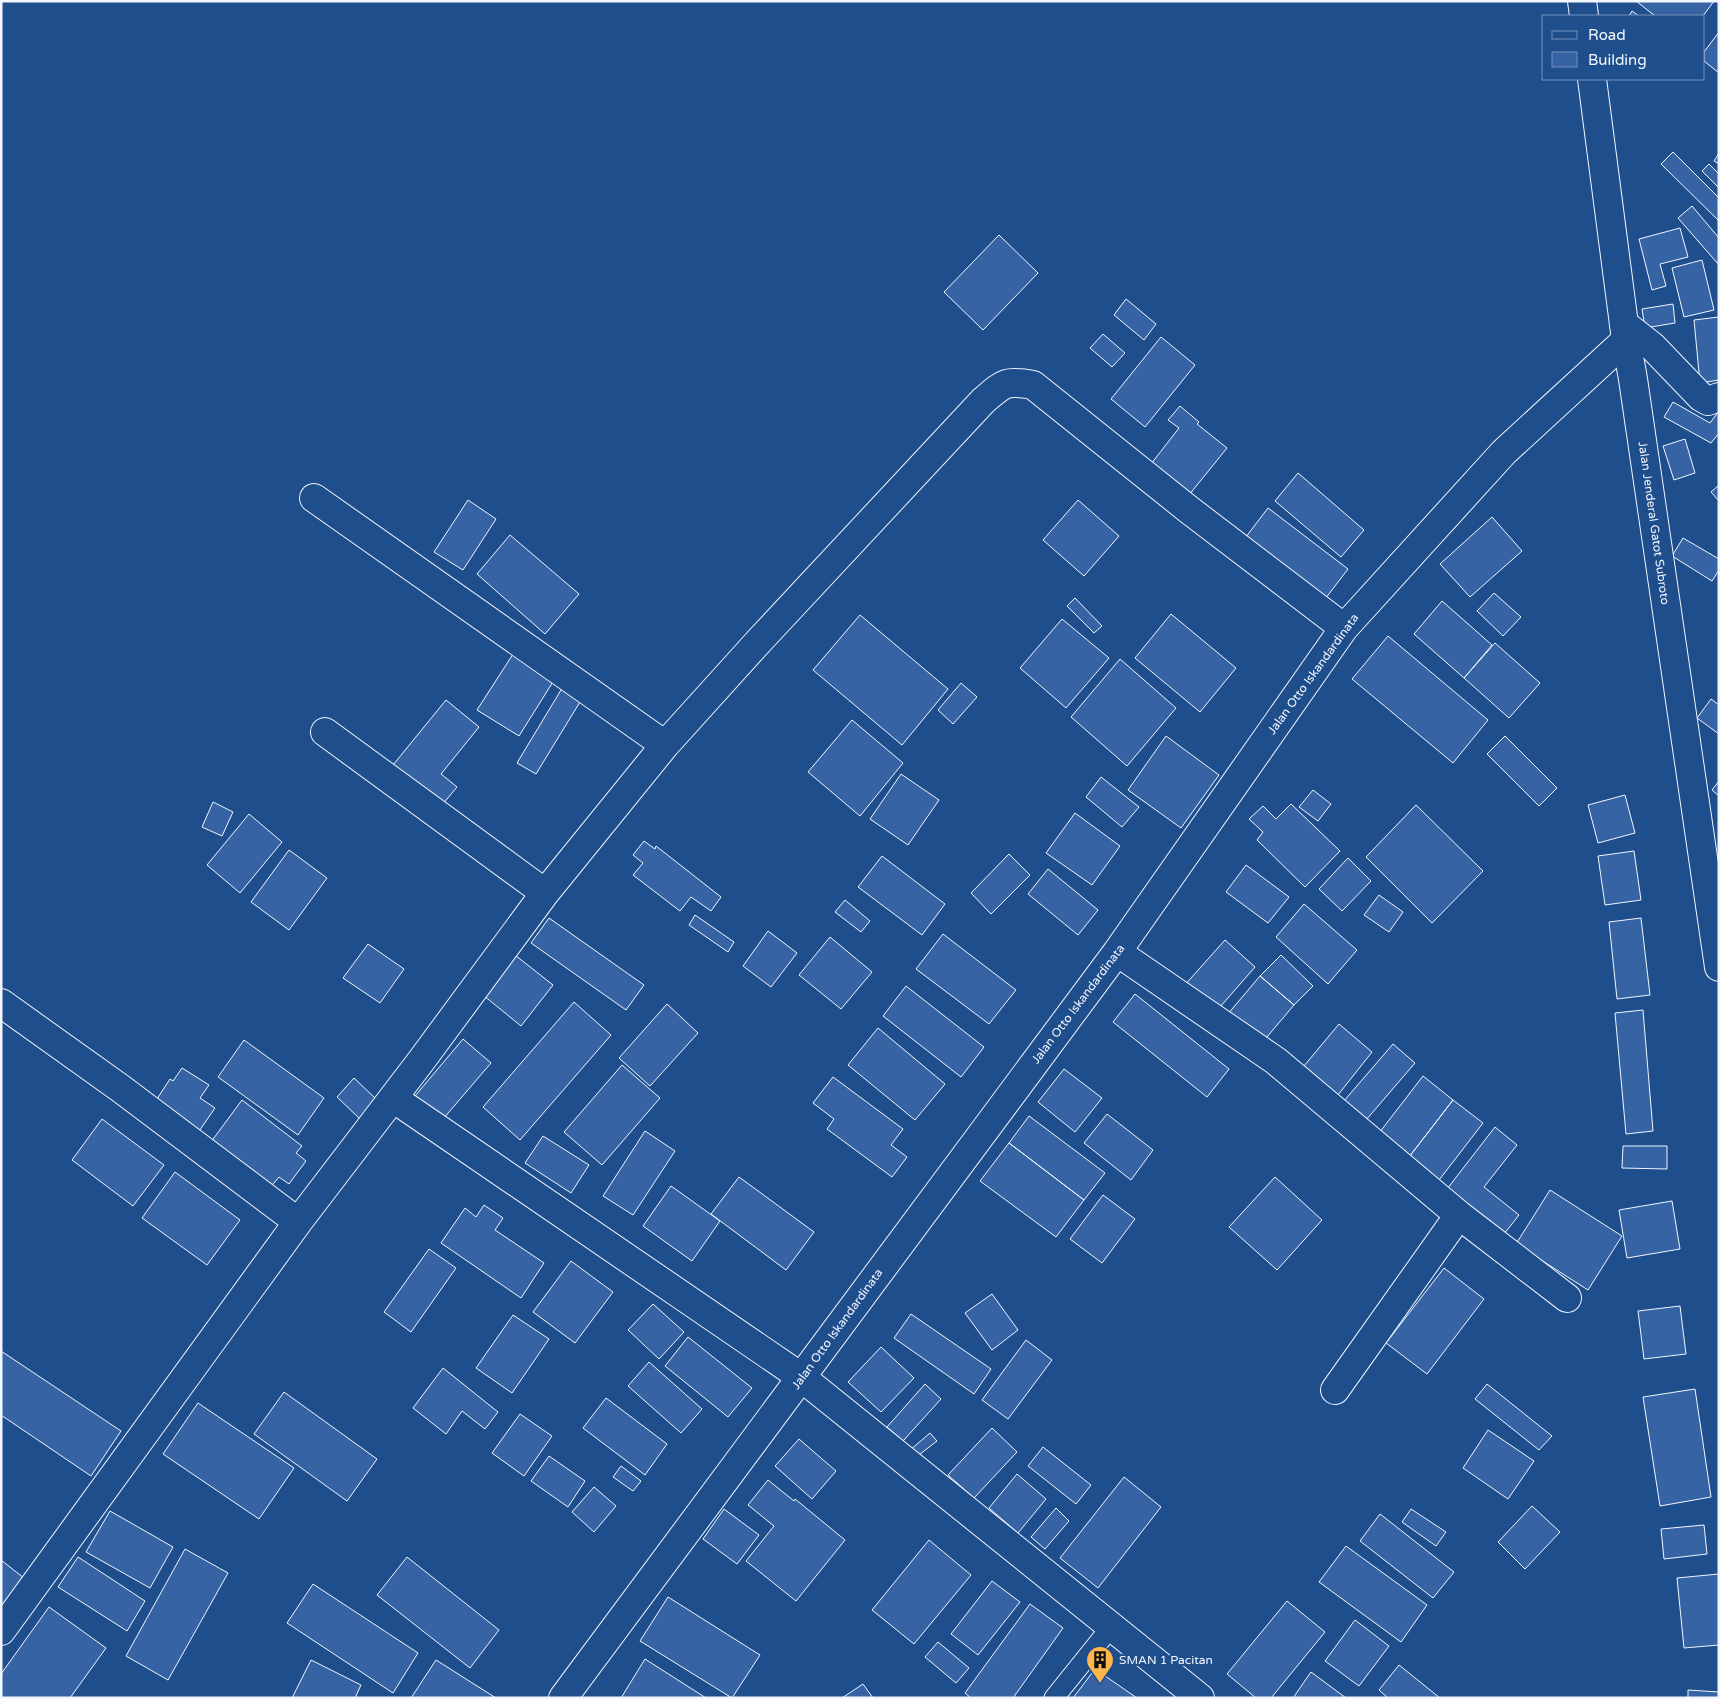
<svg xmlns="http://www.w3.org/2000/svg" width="1720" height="1699" font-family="'Varela Round',sans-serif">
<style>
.building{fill:#3563a3;stroke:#f2f6ff}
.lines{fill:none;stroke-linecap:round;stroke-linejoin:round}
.lane-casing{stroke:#f2f6ff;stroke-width:21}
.street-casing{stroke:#f2f6ff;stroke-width:30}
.highway-casing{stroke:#f2f6ff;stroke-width:30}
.lane{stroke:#1f4e8c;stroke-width:19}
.street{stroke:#1f4e8c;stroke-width:28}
.highway{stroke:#1f4e8c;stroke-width:28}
.labels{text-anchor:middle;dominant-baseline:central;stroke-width:4;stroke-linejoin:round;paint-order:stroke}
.street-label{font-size:12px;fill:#f2f6ff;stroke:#1f4e8c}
.poi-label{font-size:12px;fill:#f2f6ff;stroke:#1f4e8c;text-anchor:start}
</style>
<rect width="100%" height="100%" fill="#1f4e8c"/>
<path class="building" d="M1636 1H1714L1703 16H1655Z
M1632 11 1639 16H1629Z
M1719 32V73L1704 61V52Z
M1673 152 1719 198V221L1661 164Z
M1719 153V164L1714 161Z
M1709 164 1719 174V188L1702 171Z
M1692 206 1719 238V265L1678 218Z
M1680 228 1688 257 1660 264 1666 286 1652 290 1639 239Z
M999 235 1038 273 983 330 944 292Z
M1702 260 1714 310 1684 317 1672 268Z
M1126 299 1156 324 1144 340 1114 315Z
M1673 304 1675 323 1645 328 1642 309Z
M1719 317V380L1700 383 1694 320Z
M1103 334 1125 353 1112 367 1090 348Z
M1161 337 1195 365 1145 427 1111 399Z
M1673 402 1710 423 1719 411V433L1711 443 1664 417Z
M1180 406 1199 422 1197 424 1227 448 1189 495 1151 464 1179 428 1168 420Z
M1685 439 1695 473 1674 480 1663 446Z
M1298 473 1364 530 1341 557 1275 501Z
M1719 485V501L1711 492Z
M468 500 496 519 463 570 434 552Z
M1078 500 1119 536 1084 576 1043 540Z
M1268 508 1348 569 1322 603 1242 542Z
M1492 517 1522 551 1470 597 1440 564Z
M510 535 579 594 545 634 477 574Z
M1683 538 1719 559V570L1712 581 1672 556Z
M1494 593 1521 617 1503 636 1477 611Z
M1075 598 1102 626 1094 633 1067 606Z
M1442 601 1492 645 1464 678 1414 634Z
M1171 614 1236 668 1200 712 1135 658Z
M860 615 948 689 902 745 813 670Z
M1062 619 1109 658 1066 708 1020 668Z
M1388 636 1488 720 1453 763 1352 679Z
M1495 643 1540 683 1509 718 1464 678Z
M515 651 556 677 519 736 477 710Z
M1120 659 1176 708 1127 766 1071 717Z
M961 683 977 697 953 724 938 710Z
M564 685 583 697 536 774 517 763Z
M1711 699 1719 705V734L1697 718Z
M446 700 479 727 441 774 457 787 442 805 393 765Z
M852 720 903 763 860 816 808 772Z
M1166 736 1219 775 1181 828 1128 790Z
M1505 736 1557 788 1539 806 1487 754Z
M901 774 939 800 908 845 870 819Z
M1101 777 1139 807 1122 827 1086 797Z
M1719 781V796L1712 790Z
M1313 790 1331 804 1318 821 1299 807Z
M1625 795 1635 833 1598 843 1588 805Z
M213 802 233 812 222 836 202 827Z
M1291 804 1340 851 1305 887 1257 840 1263 832 1249 819 1263 806 1276 819Z
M1416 805 1483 871 1432 923 1366 857Z
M1075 813 1120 846 1092 885 1046 853Z
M249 814 282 842 240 893 207 865Z
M644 841 655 849 656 846 721 897 711 911 691 897 680 911 633 875 643 863 633 855Z
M289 850 327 878 289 930 251 902Z
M1634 851 1641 900 1605 905 1598 856Z
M1009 854 1030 875 991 914 971 893Z
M882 856 945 904 922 935 858 887Z
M1348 858 1371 881 1342 911 1319 889Z
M1246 865 1289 897 1268 923 1226 892Z
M1048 869 1098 910 1078 935 1028 894Z
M1379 895 1403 912 1389 932 1364 915Z
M845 900 870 921 861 932 835 912Z
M1304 904 1357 950 1328 984 1276 937Z
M695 915 734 942 728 952 689 925Z
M549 918 644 985 626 1010 531 943Z
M1641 918 1650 995 1617 999 1609 922Z
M768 931 797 953 771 987 743 966Z
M943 934 1016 990 989 1024 916 969Z
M830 937 872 972 841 1009 799 975Z
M1225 940 1255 967 1213 1015 1183 987Z
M368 944 404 969 380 1003 343 978Z
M515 955 553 985 521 1026 483 995Z
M1281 955 1313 986 1294 1005 1260 976Z
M1260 976 1294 1005 1261 1044 1227 1015Z
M906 986 984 1047 961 1077 883 1016Z
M1135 994 1229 1069 1207 1097 1113 1022Z
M574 1002 611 1035 520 1140 483 1107Z
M667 1004 698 1033 650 1086 619 1058Z
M1643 1010 1653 1131 1626 1134 1615 1013Z
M1339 1024 1372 1052 1334 1100 1299 1072Z
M878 1028 945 1084 915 1120 848 1065Z
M463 1039 491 1063 443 1119 415 1096Z
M244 1040 324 1098 298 1135 218 1077Z
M1393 1044 1415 1063 1360 1127 1337 1109Z
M622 1065 660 1098 602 1165 564 1132Z
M182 1068 209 1085 200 1098 215 1108 195 1137 151 1108 170 1079 173 1081Z
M1064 1069 1102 1098 1075 1132 1038 1102Z
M1423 1076 1453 1100 1406 1161 1376 1137Z
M833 1077 903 1129 891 1145 907 1157 892 1177 827 1129 834 1119 813 1103Z
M354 1078 377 1100 360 1119 337 1097Z
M242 1100 302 1146 296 1153 306 1161 289 1184 279 1177 268 1190 208 1146Z
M1453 1100 1483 1123 1436 1184 1406 1161Z
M1107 1114 1153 1150 1131 1180 1084 1143Z
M1029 1116 1105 1173 1084 1200 1009 1143Z
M102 1119 164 1165 133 1206 72 1160Z
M1495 1127 1517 1145 1484 1187 1519 1215 1504 1234 1447 1189Z
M645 1131 675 1151 633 1215 603 1196Z
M543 1136 589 1165 571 1193 525 1163Z
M1009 1143 1084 1200 1056 1237 980 1181Z
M1623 1146H1667V1169L1622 1168Z
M175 1172 240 1220 207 1265 142 1218Z
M739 1177 814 1232 786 1270 711 1214Z
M1275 1177 1322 1220 1277 1270 1229 1227Z
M671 1186 720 1221 692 1261 643 1226Z
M1550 1190 1622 1236 1588 1290 1516 1244Z
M1103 1195 1135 1219 1102 1263 1070 1239Z
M1672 1201 1680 1249 1627 1258 1619 1210Z
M484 1205 503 1218 495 1230 544 1263 521 1298 441 1243 465 1208 476 1217Z
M429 1249 456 1268 411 1332 384 1312Z
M571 1261 613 1292 575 1343 533 1312Z
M1444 1268 1484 1299 1427 1374 1386 1343Z
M992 1294 1018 1330 992 1350 965 1313Z
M653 1304 684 1332 659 1359 628 1330Z
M1680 1306 1686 1354 1644 1359 1638 1311Z
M911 1314 991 1369 974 1394 894 1338Z
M513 1315 549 1339 512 1393 476 1368Z
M688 1337 752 1388 728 1417 665 1366Z
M1026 1340 1052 1360 1008 1419 982 1400Z
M881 1347 914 1378 881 1412 848 1382Z
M1 1351 121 1431 91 1476 1 1415Z
M649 1362 702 1409 681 1433 628 1386Z
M443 1368 498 1412 485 1429 462 1411 446 1434 413 1408Z
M925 1384 941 1399 903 1441 887 1427Z
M1487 1384 1552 1436 1539 1450 1475 1399Z
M1695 1389 1711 1497 1660 1506 1643 1397Z
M284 1392 377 1459 347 1501 254 1434Z
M606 1398 667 1444 645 1475 583 1428Z
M198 1403 294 1468 259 1519 163 1454Z
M520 1414 552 1436 524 1476 492 1453Z
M992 1428 1017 1452 974 1498 948 1475Z
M1488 1430 1534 1461 1508 1499 1463 1468Z
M930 1433 937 1441 915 1458 909 1451Z
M799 1439 836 1471 812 1499 775 1466Z
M1043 1447 1091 1485 1076 1504 1028 1466Z
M549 1456 585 1481 568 1507 531 1481Z
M621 1466 641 1481 633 1491 613 1477Z
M1017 1474 1046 1499 1018 1533 989 1508Z
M1124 1477 1161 1507 1098 1588 1060 1558Z
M768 1480 794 1501 795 1499 845 1540 796 1601 746 1561 774 1526 748 1505Z
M594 1487 616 1506 594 1532 572 1512Z
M1532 1506 1560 1532 1525 1569 1498 1542Z
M1056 1508 1069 1521 1045 1549 1031 1537Z
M724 1509 759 1535 737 1564 703 1539Z
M1411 1509 1446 1532 1436 1546 1402 1522Z
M110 1511 173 1547 150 1588 86 1552Z
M1380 1514 1454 1572 1433 1598 1360 1541Z
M1704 1525 1707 1554 1664 1559 1661 1529Z
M929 1540 971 1575 914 1644 872 1610Z
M1346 1546 1427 1605 1401 1642 1319 1582Z
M185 1549 228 1573 168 1680 126 1656Z
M78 1557 145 1601 127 1631 58 1587Z
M407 1557 499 1630 470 1668 377 1595Z
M1 1560 29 1582 1 1618Z
M1719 1574V1645L1684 1648 1677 1578Z
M992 1581 1020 1602 978 1655 951 1634Z
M313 1584 418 1653 393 1693 287 1623Z
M668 1597 760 1655 732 1698 640 1641Z
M1287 1601 1325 1632 1271 1698H1256L1227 1674Z
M1030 1604 1063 1628 1013 1698H971L965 1693Z
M49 1607 106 1648 70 1698H1V1674Z
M1355 1620 1389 1646 1359 1686 1325 1661Z
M938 1642 969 1668 956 1683 925 1657Z
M645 1659 706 1698H621Z
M311 1660 361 1685 355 1698H292Z
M436 1660 496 1698H411Z
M1399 1665 1440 1698H1388L1379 1690Z
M1095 1669 1137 1698H1073Z
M1311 1672 1346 1698H1293Z
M863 1684 873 1698H842Z
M1688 1690 1719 1692V1698H1688Z"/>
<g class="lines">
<defs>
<path id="lane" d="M1054 1698 1111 1627"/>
<path id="street" d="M1624 324 1652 346 1701 397 1708 401 1719 397
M314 498 665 745
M325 732 545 893
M1117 952 1276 1061 1459 1215 1567 1298
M1 1003 120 1088 298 1222
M393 1098 801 1377 1200 1698
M1335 1390 1459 1215
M1 1631 298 1222 421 1061 545 893 665 745 759 641 983 401C1004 383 1005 380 1033 385L1188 509 1344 628
M563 1698 1117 952 1344 628 1504 452 1626 340"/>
<path id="highway" d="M1582 1 1584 16
M1592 79 1626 340 1633 379 1719 967"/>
</defs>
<use href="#lane" class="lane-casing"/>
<use href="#street" class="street-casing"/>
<use href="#highway" class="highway-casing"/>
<use href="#lane" class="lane"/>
<use href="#street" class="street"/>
<use href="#highway" class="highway"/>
</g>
<defs>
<symbol id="building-pin" viewBox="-11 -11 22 30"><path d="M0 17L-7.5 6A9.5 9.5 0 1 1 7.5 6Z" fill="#ffb74d" stroke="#1f4e8c"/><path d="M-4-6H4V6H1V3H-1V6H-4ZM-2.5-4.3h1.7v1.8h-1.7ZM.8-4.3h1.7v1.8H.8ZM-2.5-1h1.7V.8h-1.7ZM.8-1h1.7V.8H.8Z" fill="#111"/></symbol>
</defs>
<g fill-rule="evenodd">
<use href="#building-pin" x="1084" y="1644" width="32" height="43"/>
</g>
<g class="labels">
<g class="street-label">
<text transform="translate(1654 523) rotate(82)">Jalan Jenderal Gatot Subroto</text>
<text transform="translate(1313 674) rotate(-54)">Jalan Otto Iskandardinata</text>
<text transform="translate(1078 1004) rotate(-53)">Jalan Otto Iskandardinata</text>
<text transform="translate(837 1329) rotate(-54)">Jalan Otto Iskandardinata</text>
</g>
<g class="poi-label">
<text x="1119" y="1660">SMAN 1 Pacitan</text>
</g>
</g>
<rect width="1720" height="1699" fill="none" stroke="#f2f6ff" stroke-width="5"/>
<rect x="1542" y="15" width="162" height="65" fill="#1f4e8c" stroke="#7391ba"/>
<rect x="1552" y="31" width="25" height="8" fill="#1f4e8c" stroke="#7391ba"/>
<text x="1588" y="40" font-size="15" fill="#f2f6ff">Road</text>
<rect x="1552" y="52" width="25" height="15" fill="#3563a3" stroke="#7391ba"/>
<text x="1588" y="65" font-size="15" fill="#f2f6ff">Building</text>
</svg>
